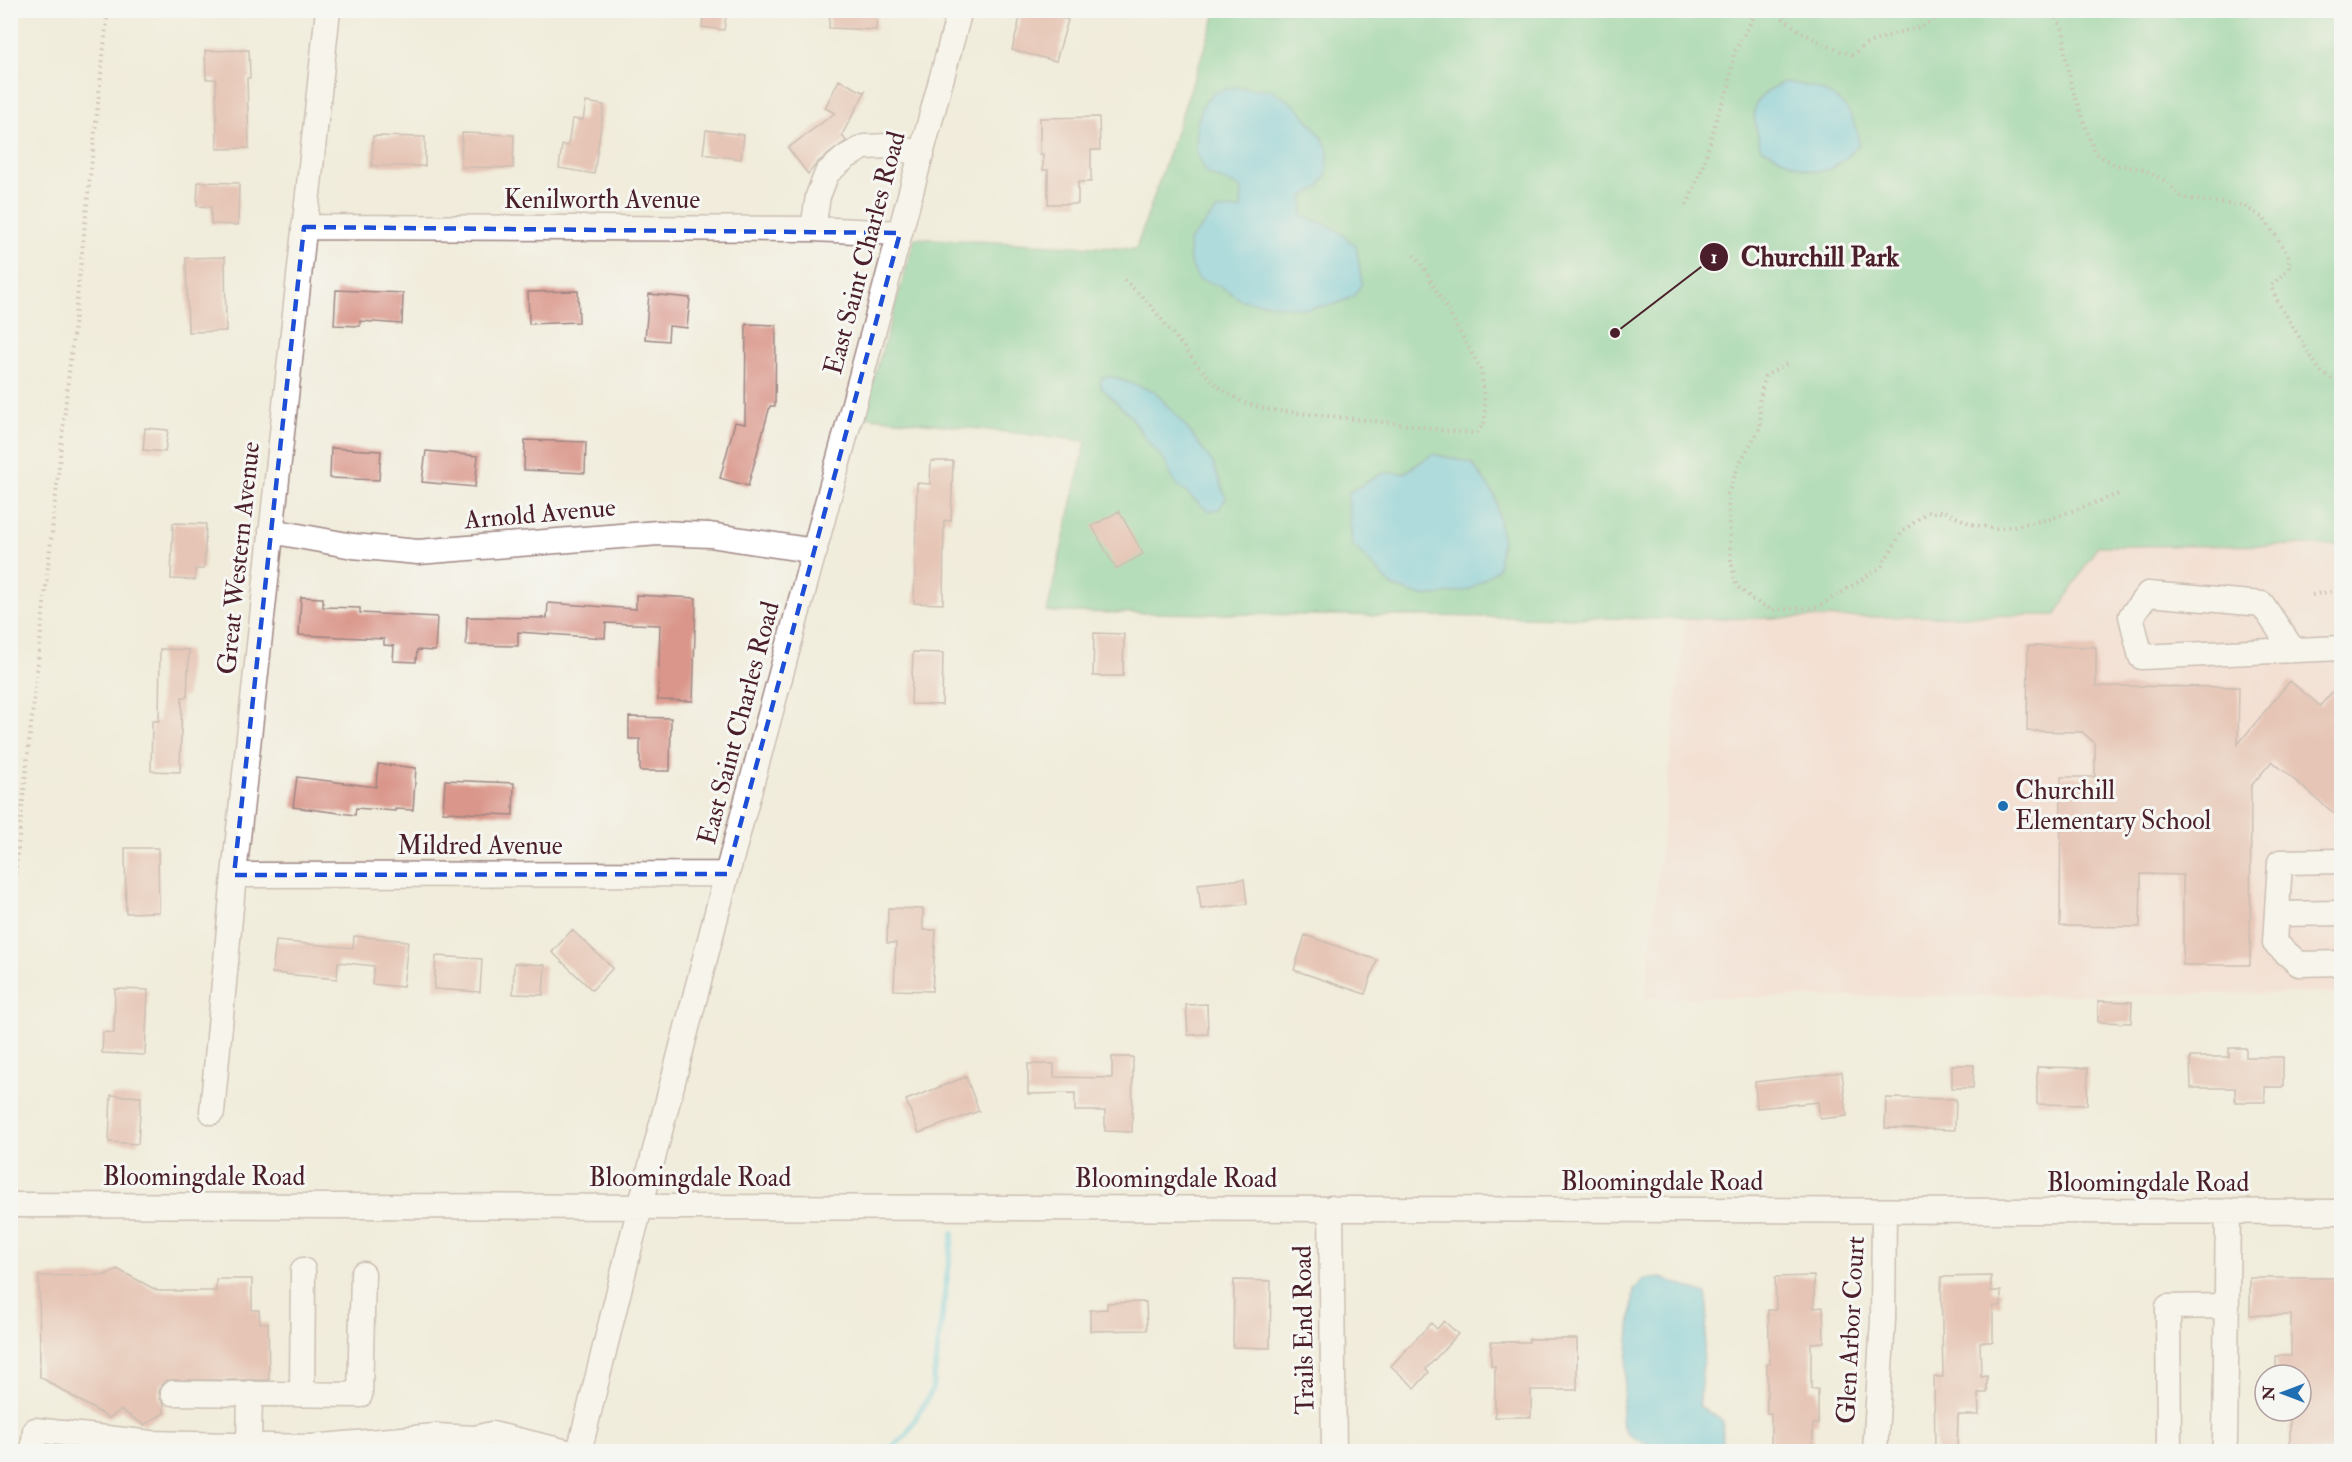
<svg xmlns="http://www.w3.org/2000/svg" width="2352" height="1462" font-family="'IM FELL Double Pica',serif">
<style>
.built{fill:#f7d0cb}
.green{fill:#70ca92;stroke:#5d745e;stroke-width:1.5}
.water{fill:#60c6dd;stroke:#557284;stroke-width:1.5}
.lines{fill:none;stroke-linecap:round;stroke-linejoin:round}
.stream{stroke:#60c6dd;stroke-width:6}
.building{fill:#da968a}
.minor-casing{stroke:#9e8683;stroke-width:27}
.path{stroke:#9e8683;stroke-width:4;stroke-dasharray:1.5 4.5;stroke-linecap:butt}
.minor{stroke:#fff;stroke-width:24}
.marked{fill:none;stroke:#1d4ed8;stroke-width:4.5;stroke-dasharray:12 8;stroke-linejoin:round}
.poi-dot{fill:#1f6fb2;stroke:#f6f6f2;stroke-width:2}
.labels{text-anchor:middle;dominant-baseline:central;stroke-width:6;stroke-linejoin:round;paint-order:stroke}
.street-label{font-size:26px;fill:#4a1f2b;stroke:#f6f6f2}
.poi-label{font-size:26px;fill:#4a1f2b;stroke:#f6f6f2;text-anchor:start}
.leader{fill:none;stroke:#4a1f2b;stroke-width:2}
.callout-dot{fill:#4a1f2b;stroke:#f6f6f2;stroke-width:2}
.mark-label{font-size:18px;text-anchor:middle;font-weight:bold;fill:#fff}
.callout-label{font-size:27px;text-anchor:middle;font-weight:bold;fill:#4a1f2b;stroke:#f6f6f2;stroke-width:6;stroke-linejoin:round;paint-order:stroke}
</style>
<rect width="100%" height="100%" fill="#f6f6f2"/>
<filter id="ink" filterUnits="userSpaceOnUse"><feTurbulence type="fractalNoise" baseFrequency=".0167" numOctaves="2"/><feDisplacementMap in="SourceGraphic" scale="12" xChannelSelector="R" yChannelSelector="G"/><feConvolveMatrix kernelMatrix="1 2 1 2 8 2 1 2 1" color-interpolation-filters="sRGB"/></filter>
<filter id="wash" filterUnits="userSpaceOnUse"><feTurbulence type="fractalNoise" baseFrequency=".008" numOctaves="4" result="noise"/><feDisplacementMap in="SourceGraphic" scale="24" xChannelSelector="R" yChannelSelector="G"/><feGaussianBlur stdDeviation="1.35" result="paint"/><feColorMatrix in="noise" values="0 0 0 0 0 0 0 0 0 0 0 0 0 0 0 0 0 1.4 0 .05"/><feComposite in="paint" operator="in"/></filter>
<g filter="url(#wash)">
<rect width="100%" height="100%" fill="#f1ecdb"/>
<path class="built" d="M2341 545V993L1645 998 1685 619 2056 615 2097 546Z"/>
<path class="green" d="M1217 11H2341V545L2097 546 2056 615 1685 619 1047 612 1086 441 863 416 915 238 1136 249Z"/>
<path class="water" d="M1784 82C1824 87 1855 99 1859 144 1822 190 1805 168 1761 148 1752 112 1746 100 1784 82Z
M1232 87 1270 90 1288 100 1303 113 1323 139 1328 151 1327 174 1319 188 1304 196 1302 216 1333 227 1356 246 1362 283 1354 296 1336 304 1305 309 1241 300 1220 286 1198 279 1190 262 1189 241 1217 210 1241 209 1242 188 1207 174 1196 152 1197 125 1202 106 1213 93Z
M1109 376 1154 391 1183 423 1213 463 1226 498 1219 509 1208 511 1174 482 1165 461 1147 441 1132 418 1101 387V378Z
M1433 454 1472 463 1495 496 1502 539 1498 569 1469 590 1425 597 1392 586 1352 544 1348 493 1383 473H1404Z
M1661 1278 1706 1294 1708 1307 1699 1406 1723 1421 1721 1451C1701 1443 1704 1449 1685 1451 1673 1453 1635 1442 1627 1433 1624 1430 1622 1425 1621 1421L1634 1289 1645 1279Z"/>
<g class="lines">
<path class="stream" d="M887 1452 906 1435 932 1391 953 1233"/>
</g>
<g id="blocks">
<path class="building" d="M704 10H727L724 30 702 27Z
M830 10H877L876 30 829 28Z
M1022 10H1033L1068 20 1056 61 1012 50Z
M249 50 250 78H247L249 148 217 149 216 79H206L205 51Z
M839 80 863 92 866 90 842 135 846 141 818 162 808 174 788 148 835 113 825 108Z
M586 102 604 105 594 174 559 168 562 145 568 146 572 119 583 120Z
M1099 117 1100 150H1091V182H1078V204H1048V170H1043V154H1040V118Z
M706 130 744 135 741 159 703 154Z
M462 133 514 135 513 168 461 167Z
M373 136 425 137V166H372Z
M198 182 239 183 238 225 211 224V207L197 206Z
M225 257 226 331 188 332 186 258Z
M336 290 403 293 402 324 360 321V326L334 325Z
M578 291 579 322 529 324 528 292Z
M649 294 690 298 687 328 669 326 668 341 645 339Z
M746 324 776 325 775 406H770L748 486 720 478 735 422 745 424Z
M145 428 168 430 165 452 143 450Z
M525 440 586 442 585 473 524 470Z
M331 448 381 451 379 480 330 478Z
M426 451 478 456 475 487 422 482Z
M931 461H953L951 521 944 520 943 604 914 603 917 483 930 484Z
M1119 511 1143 554 1116 569 1092 526Z
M173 523 206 524 204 569H195V580L171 579Z
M636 595 696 598 693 701 658 700 660 625 606 623 605 638 518 632V646L466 645 467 617 547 618 548 603 636 609Z
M301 597 323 598V607L360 608V613L437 617 435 651 417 650 416 662 393 661 394 646 384 645V639L299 635Z
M1094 633 1124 634 1123 676H1093Z
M2028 646 2096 647V686L2239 687 2238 744 2290 681 2320 706 2342 680V820L2272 761 2251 786 2250 965H2183V875L2141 874 2140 927 2060 926 2061 777H2095V743L2082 732 2027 731Z
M160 649 189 650 187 697H182L180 772 151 771 152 721H159Z
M913 652 943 653 942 705 911 704Z
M629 717 671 718 670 771H640V739H629Z
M378 764 416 768 413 810 395 809V811L356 808 355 815 293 807 297 777 376 787Z
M445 780 514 783 513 815 443 812Z
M125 848H158L159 912 126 913Z
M1244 879 1247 904 1201 909 1198 884Z
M888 908 923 909V930H936L932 991 894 990 896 943H887Z
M572 930 613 968 592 990 552 952Z
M1305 935 1377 960 1365 994 1294 970Z
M354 936 408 941 403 987 372 984 374 966 338 962 337 979 272 973 276 941 353 948Z
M436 956 482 959 480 992 434 989Z
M514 963 545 965 543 995 513 994Z
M115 989 148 990 145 1055 102 1053 103 1032 114 1033Z
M2098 1001 2132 1002 2131 1023 2098 1022Z
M1207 1004 1208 1034 1188 1035 1186 1005Z
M2229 1048H2246V1057H2283V1087H2265V1102H2235V1088H2191L2190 1057H2229Z
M1112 1057H1133L1132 1132 1105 1131V1111H1075V1093L1028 1094V1064H1054V1077L1112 1078Z
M1952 1065H1974L1973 1088H1952Z
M2037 1067 2088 1068 2087 1105 2037 1104Z
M1842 1072 1847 1116 1820 1119 1818 1102 1757 1108 1755 1082Z
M966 1077 979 1111 919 1133 906 1100Z
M111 1095 141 1097 138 1144 109 1142Z
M1886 1098 1956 1099 1955 1130 1885 1128Z
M117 1269 158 1291H216V1279H252V1310H259L260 1323H268L269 1380H167L161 1385 159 1392 160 1399 164 1404V1413L144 1425 121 1410 109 1418 40 1377 39 1276 106 1275Z
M1814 1276V1308L1823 1307 1824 1342 1811 1343V1389H1818V1424H1813V1452H1771V1413H1767V1364H1770L1768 1310H1776L1775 1277Z
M1991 1276V1291H2001V1306H1993V1342H1980L1981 1377 1987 1376V1393H1978L1979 1415H1958L1957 1452H1935L1934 1377H1943L1941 1277Z
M2250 1278H2337V1315H2342V1452H2290V1411H2301V1375H2276V1356H2291V1315H2250Z
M1234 1280 1271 1281 1270 1348 1233 1347Z
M1146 1302 1147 1330 1090 1331V1310L1107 1309V1303Z
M1444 1321 1458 1334 1426 1369 1429 1372 1415 1388 1391 1366 1431 1323 1437 1329Z
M1529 1339H1577V1390H1531V1417H1495V1366H1491V1342H1529Z"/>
</g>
</g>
<g filter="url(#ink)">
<use href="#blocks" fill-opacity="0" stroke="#9e8683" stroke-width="1.5"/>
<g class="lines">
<defs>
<path id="minor" d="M304 227 813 229 900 233
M813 229 818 196 827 173 846 157 864 147 889 146 922 154
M271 531 353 546 418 552 658 533 710 535 815 551
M2293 650 2262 604 2148 594 2131 616 2141 657 2342 648
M2342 861 2280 862 2275 943 2299 964 2342 963
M234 875 727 874
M2278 914 2342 913
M212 1112 234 875 328 10
M10 1205 2342 1212
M1331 1208 1334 1452
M173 1393 360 1395 363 1274
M302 1394 303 1270
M249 1445 250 1393
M33 1452 35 1430 151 1443 311 1447 436 1436 475 1438 492 1434 567 1452
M579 1452 629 1250 727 874 960 10
M1875 1452 1883 1320 1884 1212
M2173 1452 2169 1445 2168 1307 2227 1306
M2223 1452 2225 1441 2228 1211"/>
</defs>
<use href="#minor" class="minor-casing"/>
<path class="path" d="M1774 10C1796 32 1823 45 1852 55L1866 44 1896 33 1922 27 1941 15 1960 10
M2048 10 2052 11 2064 32 2065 54 2072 88 2095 153 2116 165 2143 169 2167 182 2183 198 2244 206 2264 219 2276 236 2289 257V268L2271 286 2279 304 2320 371 2342 386
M1687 205 1703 166 1719 110 1729 86 1734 53 1752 20 1759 10
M1124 280 1146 300 1195 362 1217 386 1244 403 1271 410 1412 425 1446 431 1476 433 1485 422V404L1481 370 1424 268 1414 255
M1786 364 1765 376 1759 402 1761 426 1739 464 1728 494 1731 560 1736 585 1753 600 1772 610 1817 607 1858 582 1881 567 1902 532 1927 512H1946L1971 524 1997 529 2050 519 2119 494
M2312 595 2342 589
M10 921 108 10"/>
<use href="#minor" class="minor"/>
</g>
</g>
<path d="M0 0H2352V1462H0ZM304 227 900 233 727 874 234 875Z" fill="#f1ecdb" fill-opacity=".55" fill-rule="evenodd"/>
<path class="marked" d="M304 227 900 233 727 874 234 875Z"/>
<circle class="poi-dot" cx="2003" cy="806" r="6"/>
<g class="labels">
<g class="street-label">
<text x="602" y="200">Kenilworth Avenue</text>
<text transform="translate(865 253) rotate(-75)">East Saint Charles Road</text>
<text transform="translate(540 514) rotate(-5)">Arnold Avenue</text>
<text transform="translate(239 558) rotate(-84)">Great Western Avenue</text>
<text transform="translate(739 723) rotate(-75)">East Saint Charles Road</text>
<text x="480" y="846">Mildred Avenue</text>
<text x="204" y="1177">Bloomingdale Road</text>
<text x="690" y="1178">Bloomingdale Road</text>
<text x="1176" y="1179">Bloomingdale Road</text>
<text x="1662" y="1182">Bloomingdale Road</text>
<text x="2148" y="1183">Bloomingdale Road</text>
<text transform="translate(1304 1330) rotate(-91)">Trails End Road</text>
<text transform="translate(1851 1330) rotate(-87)">Glen Arbor Court</text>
</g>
<g class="poi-label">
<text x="2015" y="791">Churchill<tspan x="2015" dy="30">Elementary School</tspan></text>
</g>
</g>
<path class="leader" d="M1615 333L1714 257"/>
<g class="callout-dot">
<circle cx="1615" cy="333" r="6"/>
<circle cx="1714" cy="257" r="15"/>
</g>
<g class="mark-label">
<text x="1714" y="263">1</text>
</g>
<g class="callout-label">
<text x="1820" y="266">Churchill Park</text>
</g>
<rect width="2352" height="1462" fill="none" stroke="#f6f6f2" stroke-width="36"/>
<g transform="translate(2283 1393) rotate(270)"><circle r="28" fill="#f6f6f2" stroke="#b1a0a2" stroke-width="1.5"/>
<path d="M0-4.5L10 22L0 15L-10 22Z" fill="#1f6fb2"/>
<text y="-9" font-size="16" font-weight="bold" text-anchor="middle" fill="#4a1f2b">N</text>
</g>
</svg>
